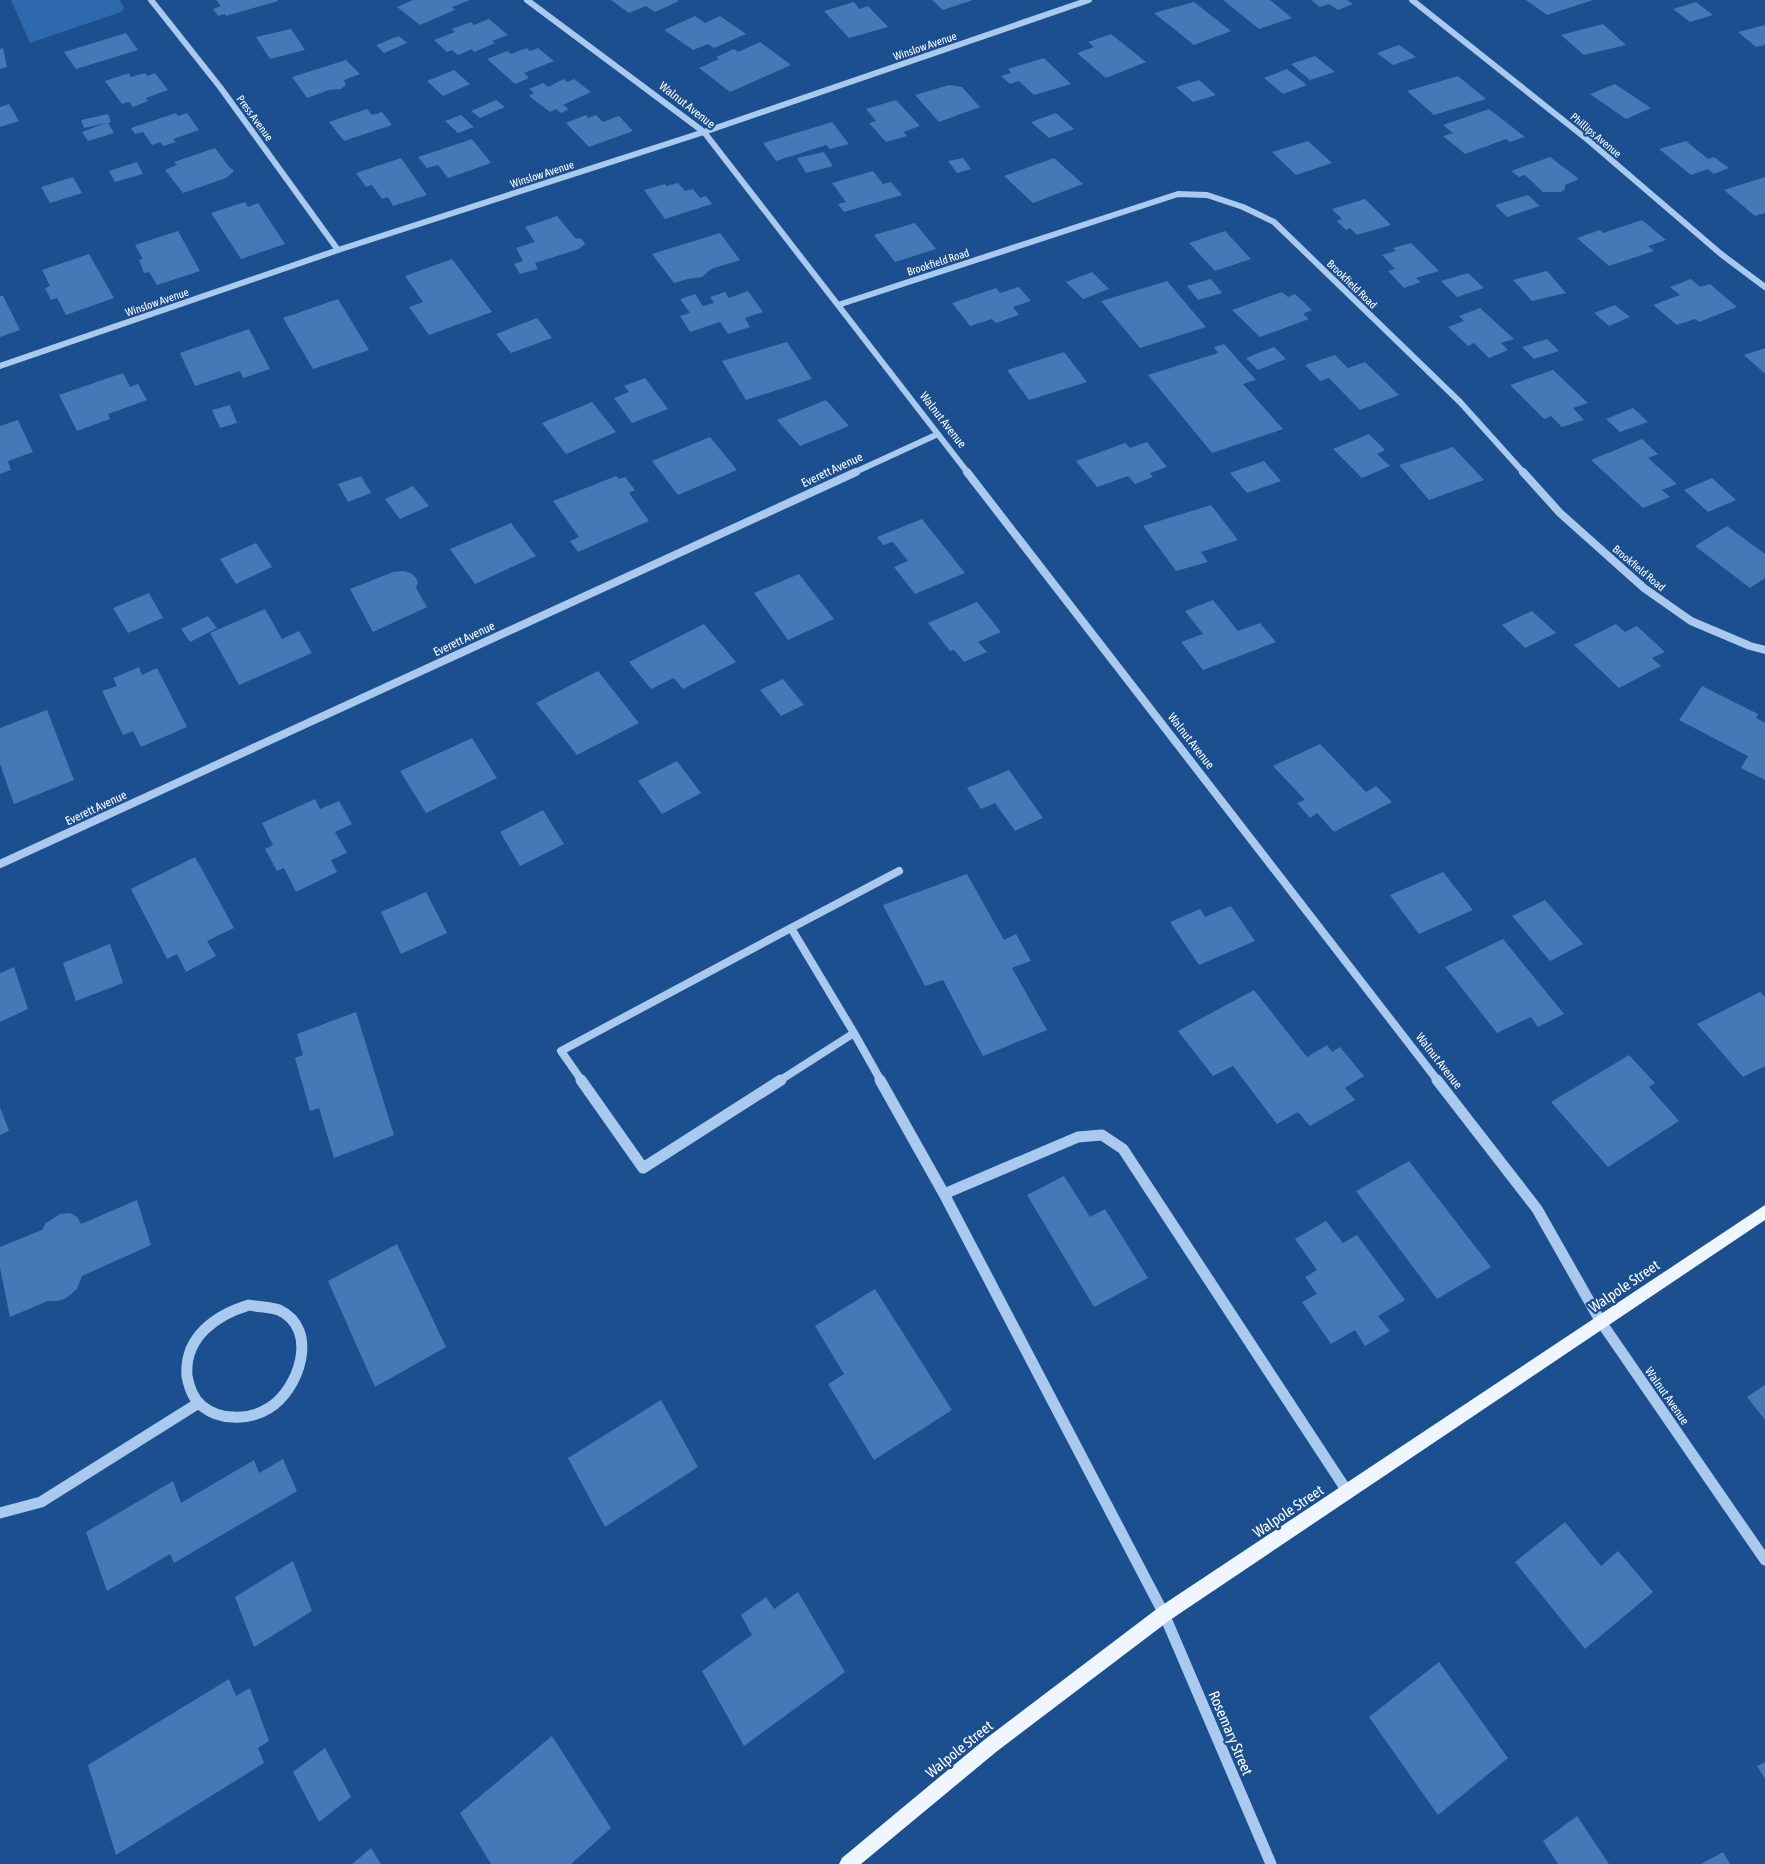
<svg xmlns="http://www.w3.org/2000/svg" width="1765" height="1864" font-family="'Asap Condensed',sans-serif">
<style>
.green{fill:#2e69ad}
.building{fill:#4478b7}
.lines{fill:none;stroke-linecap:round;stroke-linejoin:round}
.minor-far2{stroke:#a9c9ee;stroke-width:6}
.minor-far1{stroke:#a9c9ee;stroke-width:8}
.minor{stroke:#a9c9ee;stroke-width:11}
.major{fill:#f0f6ff;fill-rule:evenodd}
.labels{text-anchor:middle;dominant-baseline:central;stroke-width:4.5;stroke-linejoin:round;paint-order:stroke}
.far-street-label{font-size:11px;fill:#fff;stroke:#1b4f8f}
.street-label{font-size:12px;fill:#fff;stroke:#1b4f8f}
.near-street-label{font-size:15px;fill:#fff;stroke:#1b4f8f}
</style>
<rect width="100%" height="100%" fill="#1b4f8f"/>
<path class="green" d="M11 0H120L124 8 121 12 30 43Z"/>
<path class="building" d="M216 0H278V1L226 16 225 14 218 16 213 9 221 6Z
M413 0H470L452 7 455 10 420 25 397 7Z
M611 0H677L679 1 655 12 646 6 629 13Z
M932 0H973L943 10Z
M1223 0H1270L1292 18 1259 29Z
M1311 0H1347L1353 4 1338 10 1329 4 1320 7Z
M1526 0H1593L1547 15Z
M854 2 859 9 868 6 888 27 849 38 824 11Z
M1194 2 1231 31 1194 45 1154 13Z
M1696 2 1713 15 1690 22 1673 9Z
M695 16 705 23 720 16 746 34 714 48 708 44 693 50 664 30Z
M489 19 508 35 492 41 495 43 474 52 472 49 458 55 452 50 447 52 434 40 455 32 452 29 471 22 474 25Z
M1603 24 1626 45 1584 55 1561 35Z
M1765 25V45L1756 47 1738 32Z
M291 29 305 50 270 59 256 37Z
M126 33 138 50 76 69 64 52Z
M1111 34 1146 62 1106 78 1077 53 1094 47 1088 42Z
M399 36 407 43 384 53 376 45Z
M760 42 791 65 730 92 699 68 719 59 716 57 734 49 738 52Z
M1399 45 1416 57 1393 65 1377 53Z
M3 48 7 67 0 69V49Z
M527 48 530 51 538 48 554 61 524 73 529 78 515 84 487 59 507 51 511 54Z
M1315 56 1335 72 1310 80 1291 64Z
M1044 58 1071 84 1034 95 1019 81 1010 84 1001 76 1011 73 1008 69Z
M346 60 360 74 344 80 346 85 341 89 329 90 307 98 292 77Z
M1287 69 1307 85 1283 94 1264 78Z
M454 70 470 84 443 96 427 81Z
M129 73 131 77 145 73 147 76 155 73 168 90 146 98 148 101 133 107 129 102 122 104 105 81Z
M1458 76 1486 99 1434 115 1407 91Z
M564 79 567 82 574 79 591 92 563 105 569 109 561 113 556 109 550 112 529 96 534 93 529 89 543 83 548 87Z
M1199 80 1216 95 1193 102 1176 87Z
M1615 84 1651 108 1626 119 1590 94Z
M949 85 962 87 980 107 939 122 915 95Z
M496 100 505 107 480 118 471 111Z
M896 100 920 126 903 132 907 136 886 142 869 123 876 121 866 109Z
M9 104 19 121 0 127V107Z
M367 109 372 115 382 112 392 125 344 141 329 122Z
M1489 109 1525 137 1510 142 1506 139 1465 154 1443 136 1453 133 1443 125Z
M176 113 178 116 187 113 199 130 173 139 176 142 163 146 160 142 152 145 143 132 135 134 131 128Z
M1056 113 1074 129 1049 138 1031 122Z
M108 114 111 122 108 123 114 133 88 141 82 132 106 123 84 128 81 120Z
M461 115 474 127 458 133 445 121Z
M586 115 588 118 596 115 603 122 619 116 633 131 589 147 566 123Z
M832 122 849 144 830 149 826 145 776 161 763 143Z
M472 139 491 163 448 178 438 165 427 168 418 157Z
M1308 141 1332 163 1296 175 1272 152Z
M1686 141 1708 159 1714 157 1729 168 1714 174 1708 169 1691 175 1659 149Z
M215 148 230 168 233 170V172L226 178 183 193 165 170 177 165 174 162Z
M824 152 833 166 806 173 797 158Z
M1550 157 1579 179 1565 185V189L1561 192H1543L1525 175 1519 177 1511 171Z
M401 158 427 195 393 206 388 197 382 199 372 185 366 187 356 173Z
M963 158 971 169 957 173 948 161Z
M1054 158 1083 184 1033 203 1004 176Z
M137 162 143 174 115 182 109 171Z
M873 171 883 184 891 182 902 195 844 212 838 204 846 202 832 183Z
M73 177 82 193 50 203 41 187Z
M1765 177V213L1755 216 1724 190Z
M678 183 685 191 693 189 700 198 706 196 712 204 665 219 644 190 665 184 666 186Z
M1528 195 1540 206 1507 217 1495 205Z
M1365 199 1391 225 1357 235 1350 228 1346 230 1337 221 1342 219 1332 209Z
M245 202 248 207 258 203 285 244 241 259 211 213Z
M557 216 575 238 582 239 585 244 579 249 535 263 538 269 520 274 514 264 523 261 516 248 535 242 525 227Z
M1642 220 1666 240 1648 246 1654 251 1609 266 1577 238 1600 230 1603 233Z
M915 223 936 249 895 262 874 235Z
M178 231 200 271 157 285 149 272 144 273 139 260 143 259 135 245Z
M1225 231 1251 259 1215 271 1189 243Z
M720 233 740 260 711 269 702 277 688 279 674 283 652 254Z
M1411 243 1439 271 1416 278 1421 282 1404 288 1388 271 1395 269 1382 255 1396 251 1393 248Z
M89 254 114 298 66 315 57 298 51 300 45 288 50 286 42 270Z
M452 259 492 312 429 335 409 307 423 302 405 276Z
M1547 271 1566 293 1532 301 1513 280Z
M1092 272 1109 289 1083 299 1066 282Z
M1468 273 1484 288 1457 297 1441 281Z
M1211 279 1222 293 1198 300 1187 286Z
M1691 279 1700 287 1710 284 1737 307 1699 322 1695 319 1677 325 1653 305 1680 295 1670 287Z
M1167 281 1206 327 1140 348 1101 301Z
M1019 287 1031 301 1013 307 1019 315 996 323 992 319 970 326 952 303 996 288 1000 293Z
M748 291 763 312 745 318 750 327 728 334 720 322 690 332 680 316 690 313 680 299 695 294 703 306 714 303 710 297 725 292 729 298Z
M1282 292 1288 297 1295 294 1312 310 1303 314 1309 319 1260 337 1232 310Z
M0 296H3L20 330 0 337Z
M338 299 369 350 313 369 283 318Z
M1615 305 1630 317 1609 326 1594 313Z
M1480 308 1514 339 1501 343 1508 350 1489 358 1474 343 1468 346 1448 327 1464 321 1459 316Z
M537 318 552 338 511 353 496 334Z
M249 329 270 369 243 378 240 371 195 386 180 353Z
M1547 339 1559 351 1534 359 1522 347Z
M787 342 812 379 746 400 722 361Z
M1224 344 1256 380 1243 384 1283 429 1212 453 1148 375 1218 353 1214 347Z
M1274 347 1286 359 1258 370 1246 358Z
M1765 348V374L1744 355Z
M1064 352 1087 382 1029 400 1007 370Z
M1335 355 1348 368 1365 362 1399 395 1360 410 1329 378 1320 381 1305 365Z
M1553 370 1588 403 1573 408 1584 420 1562 427 1551 416 1544 419 1510 385Z
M123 373 130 387 138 384 147 400 108 414 110 419 77 431 59 395Z
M645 378 668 409 632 423 614 398 629 392 624 386Z
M826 400 849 426 800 446 777 420Z
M592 402 616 432 566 454 542 423Z
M230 405 237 423 220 428 212 410Z
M1633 408 1648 422 1620 432 1606 419Z
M18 420 33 452 8 461 11 470 0 474V426Z
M1369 434 1385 450 1377 454 1390 466 1362 478 1333 449Z
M710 437 737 470 678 495 652 461Z
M1642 439 1658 454 1648 458 1677 484 1662 490 1670 497 1643 508 1591 460Z
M1147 442 1167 467 1150 473 1153 477 1135 484 1128 476 1097 487 1076 461 1125 443 1130 448Z
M1453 447 1484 480 1429 500 1399 465Z
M1264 461 1281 481 1247 493 1230 473Z
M361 476 371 493 348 502 338 484Z
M616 476 619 479 625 477 635 490 629 493 649 521 578 552 570 541 579 537 553 501Z
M1712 478 1736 500 1708 512 1684 490Z
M413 486 429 506 400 519 385 499Z
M1211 505 1238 540 1201 552 1208 562 1176 571 1143 526Z
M922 519 965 573 915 594 894 567 908 561 893 542 883 545 877 537Z
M511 523 536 556 475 584 450 549Z
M1727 526 1765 554V578L1750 588 1695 546Z
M256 543 272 567 236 584 220 559Z
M403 571 411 573 416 578 418 582 416 588 427 607 373 632 350 589 393 572Z
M799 574 834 619 788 640 754 593Z
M149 593 163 618 128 633 113 608Z
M1213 600 1238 631 1260 623 1276 642 1203 670 1181 642 1203 634 1185 611Z
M977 602 1001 632 978 642 987 652 964 662 954 650 950 651 928 623Z
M265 609 282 639 299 631 312 653 239 685 210 633Z
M1532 611 1556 633 1525 648 1502 625Z
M208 616 217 628 190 642 181 629Z
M704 624 736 662 683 689 674 678 651 689 629 662Z
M1616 624 1625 632 1637 626 1665 652 1652 658 1661 666 1619 688 1574 645Z
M139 667 142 675 157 668 187 727 141 747 133 731 123 735 102 691 117 686 113 678Z
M598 671 639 723 577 755 536 703Z
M783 679 804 705 781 716 760 690Z
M1702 686 1758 714 1756 718 1765 723V780L1741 768 1748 756 1679 720Z
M47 710 74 780 14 804 0 764V728Z
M472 738 497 778 426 813 400 771Z
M1320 744 1366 792 1376 786 1392 802 1334 832 1317 813 1310 818 1297 803 1305 800 1273 766Z
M677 761 701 793 662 814 638 781Z
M1009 770 1043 818 1015 831 995 803 981 809 967 788Z
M315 799 320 809 339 801 352 824 335 832 347 853 331 860 337 872 296 892 284 868 277 871 265 849 273 845 262 823Z
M543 810 564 844 520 866 500 832Z
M195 857 234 928 207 941 216 956 186 972 177 954 167 959 131 889Z
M1443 872 1473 910 1419 934 1390 895Z
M967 874 1004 940 1016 934 1031 961 1012 968 1047 1030 983 1056 943 980 925 986 883 905Z
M426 892 447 933 401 954 381 912Z
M1545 900 1583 944 1550 961 1512 916Z
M1231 906 1255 941 1199 965 1170 922 1200 909 1205 917Z
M1503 939 1564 1014 1538 1027 1531 1017 1497 1033 1445 967Z
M110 944 123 983 76 1001 63 963Z
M14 967 28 1009 0 1022V973Z
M1254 990 1307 1057 1327 1045 1332 1052 1340 1047 1364 1076 1345 1088 1355 1100 1310 1126 1298 1112 1277 1124 1233 1066 1213 1076 1178 1031Z
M1760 992 1765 997V1066L1743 1077 1697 1024Z
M356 1012 394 1135 334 1158 319 1108 310 1111 295 1058 303 1055 297 1034Z
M1629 1055 1655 1083 1649 1087 1679 1121 1608 1167 1551 1102Z
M0 1107 9 1131 0 1135Z
M1409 1161 1491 1267 1437 1299 1356 1191Z
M1064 1176 1090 1217 1105 1209 1148 1278 1094 1307 1027 1195Z
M137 1200 151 1245 82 1276 77 1289 65 1299 57 1301H48L10 1317 0 1268V1247L42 1230 46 1223 60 1214 70 1213 77 1217 81 1224Z
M1326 1221 1343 1243 1357 1235 1405 1300 1378 1316 1390 1331 1365 1346 1355 1330 1331 1344 1302 1302 1317 1294 1305 1277 1317 1270 1295 1239Z
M397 1244 446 1347 375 1387 328 1281Z
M875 1289 952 1410 874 1460 828 1384 844 1374 815 1326Z
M1765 1385V1420L1747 1397Z
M661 1400 698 1467 605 1527 568 1458Z
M283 1459 297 1491 174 1563 170 1554 107 1591 86 1532 173 1481 181 1503 254 1460 259 1473Z
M1565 1522 1601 1566 1618 1551 1653 1592 1585 1649 1515 1562Z
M293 1561 312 1611 254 1647 235 1597Z
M798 1592 845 1672 744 1746 702 1671 752 1635 741 1615 766 1597 774 1609Z
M1439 1662 1508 1758 1438 1815 1369 1717Z
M229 1679 236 1696 250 1688 269 1741 258 1748 264 1763 116 1855 88 1765Z
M552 1736 611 1828 571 1864H491L460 1813Z
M325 1748 351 1797 319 1822 293 1772Z
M1765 1762V1779L1757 1766Z
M1577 1816 1609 1864H1558L1543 1841Z
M371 1848 381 1864H352Z
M1723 1852 1730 1864H1701Z"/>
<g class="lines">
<path class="minor-far2" d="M151 0 220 87 338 250
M527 0 704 132 968 473
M1412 0 1588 140 1721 254 1765 287
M838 305 1178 194 1207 195 1243 207 1274 222 1460 402 1524 473
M0 366 338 250 704 132 1089 0
M853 473 938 434"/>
<path class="minor-far1" d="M967 472 1438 1081
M1523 472 1560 513 1644 588 1691 621 1750 646 1765 650
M0 864 856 472
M791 928 899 871
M854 1033 881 1081
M582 1081 561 1051 791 928 854 1033
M779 1081 854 1033"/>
<path class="minor" d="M581 1080 643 1168 781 1080
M880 1080 944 1194 1164 1614 1271 1864
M1437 1080 1537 1209 1601 1322 1765 1560
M944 1194 1078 1137 1102 1135 1123 1149 1347 1491
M249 1305C258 1307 271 1307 279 1310 320 1329 299 1390 269 1408 258 1415 246 1418 233 1417 221 1417 212 1414 202 1406 193 1399 189 1387 187 1376 184 1337 216 1315 249 1305Z
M0 1513 41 1502 197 1404"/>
<path class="major" d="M1765 1205V1220L1170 1620 996 1752 861 1864H839L842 1858 984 1740 1158 1608Z"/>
</g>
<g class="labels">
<g class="far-street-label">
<text transform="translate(925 46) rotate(-19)">Winslow Avenue</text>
<text transform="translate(255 118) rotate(54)">Press Avenue</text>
<text transform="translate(1596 135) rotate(40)">Phillips Avenue</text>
<text transform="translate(542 174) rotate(-18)">Winslow Avenue</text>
<text transform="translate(938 262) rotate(-18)">Brookfield Road</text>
<text transform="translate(1352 284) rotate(44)">Brookfield Road</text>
<text transform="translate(157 302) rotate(-19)">Winslow Avenue</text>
<text transform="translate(1639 568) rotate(40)">Brookfield Road</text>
</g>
<g class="street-label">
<text transform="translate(687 105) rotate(38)">Walnut Avenue</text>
<text transform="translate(943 420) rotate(52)">Walnut Avenue</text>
<text transform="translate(832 470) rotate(-25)">Everett Avenue</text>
<text transform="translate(464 639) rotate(-25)">Everett Avenue</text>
<text transform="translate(1191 741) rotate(52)">Walnut Avenue</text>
<text transform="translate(96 808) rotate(-25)">Everett Avenue</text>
<text transform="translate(1439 1061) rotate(52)">Walnut Avenue</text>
<text transform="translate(1667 1396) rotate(55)">Walnut Avenue</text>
</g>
<g class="near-street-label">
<text transform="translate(1624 1286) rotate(-34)">Walpole Street</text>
<text transform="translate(1288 1511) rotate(-34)">Walpole Street</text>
<text transform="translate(1231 1733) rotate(67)">Rosemary Street</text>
<text transform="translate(959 1749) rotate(-39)">Walpole Street</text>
</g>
</g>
</svg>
